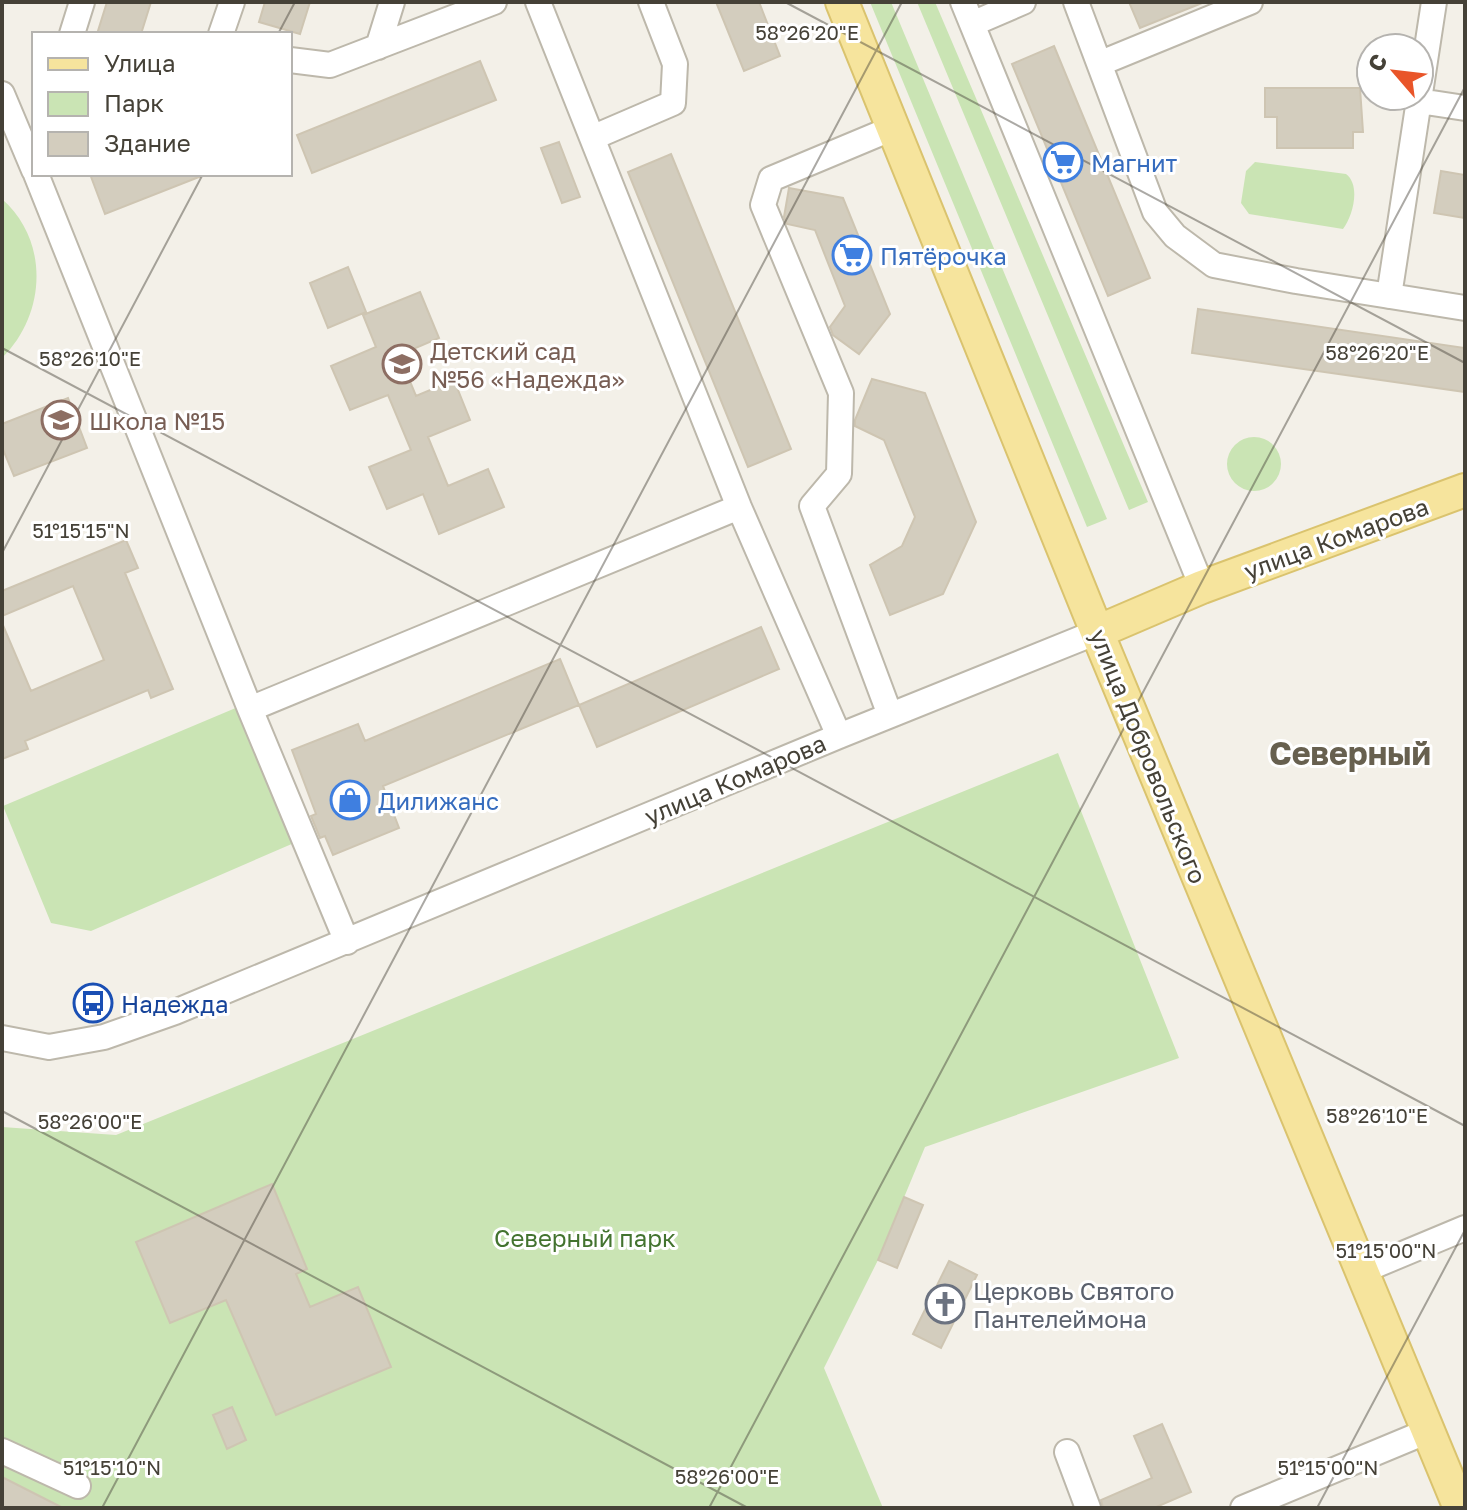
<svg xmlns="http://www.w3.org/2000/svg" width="1467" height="1510" font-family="'Golos Text',sans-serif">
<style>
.green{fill:#cae4b4}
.building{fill:#d3cdbe;stroke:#cec5b2;stroke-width:2}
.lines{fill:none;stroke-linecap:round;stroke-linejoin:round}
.minor-casing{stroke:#bdb8ab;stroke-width:28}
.major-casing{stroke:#dac36e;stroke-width:36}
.minor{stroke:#fff;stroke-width:24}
.major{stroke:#f6e49d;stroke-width:32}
.ticks{fill:none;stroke:#454137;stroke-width:2;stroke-opacity:0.45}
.labels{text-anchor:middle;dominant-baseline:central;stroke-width:6;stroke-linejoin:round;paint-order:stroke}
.shop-label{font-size:24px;fill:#366cbe;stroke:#fff;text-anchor:start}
.education-label{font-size:24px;fill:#785e54;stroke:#fff;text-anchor:start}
.street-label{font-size:24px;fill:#454137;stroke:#fff}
.transit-label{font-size:24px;fill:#164399;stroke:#fff;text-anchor:start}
.park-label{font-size:24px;fill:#43732f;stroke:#fff}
.worship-label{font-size:24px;fill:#5b616d;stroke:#fff;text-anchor:start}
.district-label{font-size:32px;font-weight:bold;fill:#67604f;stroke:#fff}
.ticks-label{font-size:20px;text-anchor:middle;fill:#454137;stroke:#fff;stroke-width:6;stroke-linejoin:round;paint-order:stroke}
</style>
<rect width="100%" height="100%" fill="#f3f0e8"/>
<path class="green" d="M870 2H891L1107 519 1087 527Z
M917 2H935L1148 502 1129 510Z
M1255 162 1346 174C1361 185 1353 216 1343 229L1249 214 1241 203 1246 171Z
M2 199C50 241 46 315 2 358Z
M1227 464a27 27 0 1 1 54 0a27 27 0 1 1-54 0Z
M238 707 294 843 91 931 51 923 3 806Z
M1058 753 1179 1058 925 1147 878 1260 824 1368 883 1508H2V1127L116 1135Z"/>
<path class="building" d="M107 2H151L141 34H97Z
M265 2H310L300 34 259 22Z
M716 2H759L780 56 744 71Z
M1129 2H1202V3L1140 28Z
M1054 46 1150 278 1108 296 1012 64Z
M480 61 496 100 312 173 297 135Z
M1265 88H1360L1363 132H1353V148H1277V117H1265Z
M559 142 580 197 562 203 541 148Z
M671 154 791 449 748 467 628 172Z
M1441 171 1465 175V218L1434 213Z
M90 174H204V175L105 214Z
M789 188 843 198 890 314 859 354 833 335 830 327 845 306 815 230 787 224 784 217Z
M348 267 366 312 328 328 310 283Z
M420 292 439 338 399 355 416 396 454 380 470 420 428 437 448 486 488 469 504 507 439 534 423 494 387 509 369 467 411 450 388 395 350 410 331 366 376 347 363 315Z
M1198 309 1465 348V392L1192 353Z
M872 379 925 393 976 522 943 594 890 615 870 565 902 546 915 517 884 440 855 426V420Z
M68 398 87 448 14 476 2 447V424Z
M126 540 138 568 125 573 173 689 151 698 148 690 25 741 28 749 2 759V623L31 691 104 660 73 586 2 616V591Z
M761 627 779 669 597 747 579 705Z
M560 659 579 705 383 786 399 828 333 855 325 836 320 838 311 816 316 814 292 750 358 724 365 741Z
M272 1184 307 1269 296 1274 310 1307 358 1287 391 1367 276 1415 226 1300 170 1323 136 1242Z
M904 1197 923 1205 897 1268 878 1260Z
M949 1261 977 1275 941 1348 913 1334Z
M232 1407 246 1440 227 1449 213 1415Z
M1162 1424 1191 1492 1154 1508H1103L1101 1500 1152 1478 1134 1436Z
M2 1477 63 1508H2Z"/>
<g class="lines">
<defs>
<path id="minor" d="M538 2 739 507 839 736
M963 2 1202 587
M1076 2 1155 212 1175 236 1214 265 1296 281 1465 308
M972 24 1023 2
M72 34 82 2
M221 34 232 2
M378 47 392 2
M290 60 330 65 494 2
M1101 63 1250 2
M2 94 34 170
M1419 101 1465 108
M594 137 673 103 675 64 651 2
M36 174 250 709 347 942
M1389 296 1434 2
M250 709 739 507
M890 715 812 506 839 474 841 393 763 205 771 179 893 128
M2 1038 49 1047 104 1037 175 1012 839 736 1097 632
M1362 1271 1465 1228
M2 1451 78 1486
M1067 1452 1088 1508
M1243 1508 1428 1431"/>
<path id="major" d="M842 2 1097 632 1460 1508
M1097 632 1202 587 1465 490"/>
</defs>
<use href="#minor" class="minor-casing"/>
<use href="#major" class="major-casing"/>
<use href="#minor" class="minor"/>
<use href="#major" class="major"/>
</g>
<path class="ticks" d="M785 2 1465 363M278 34 295 2M2 348 1465 1126M2 553 203 174M2 1111 748 1508M102 1508 902 2M709 1508 1465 87M1317 1508 1465 1230"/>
<defs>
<symbol id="supermarket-ring" viewBox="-11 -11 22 22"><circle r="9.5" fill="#fff" stroke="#3f7fe0" stroke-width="1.5"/><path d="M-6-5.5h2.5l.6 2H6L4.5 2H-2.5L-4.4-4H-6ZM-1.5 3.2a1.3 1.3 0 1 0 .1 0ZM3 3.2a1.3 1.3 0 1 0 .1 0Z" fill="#3f7fe0"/></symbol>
<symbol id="school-ring" viewBox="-11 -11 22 22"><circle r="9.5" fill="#fff" stroke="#8d6e63" stroke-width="1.5"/><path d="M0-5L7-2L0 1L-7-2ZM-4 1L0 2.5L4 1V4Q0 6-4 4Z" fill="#8d6e63"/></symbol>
<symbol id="shop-ring" viewBox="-11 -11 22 22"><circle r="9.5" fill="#fff" stroke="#3f7fe0" stroke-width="1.5"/><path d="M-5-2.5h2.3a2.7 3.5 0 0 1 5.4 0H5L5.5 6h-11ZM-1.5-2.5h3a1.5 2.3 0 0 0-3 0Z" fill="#3f7fe0"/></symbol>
<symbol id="bus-ring" viewBox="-11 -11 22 22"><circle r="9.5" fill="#fff" stroke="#1a4fb4" stroke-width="1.5"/><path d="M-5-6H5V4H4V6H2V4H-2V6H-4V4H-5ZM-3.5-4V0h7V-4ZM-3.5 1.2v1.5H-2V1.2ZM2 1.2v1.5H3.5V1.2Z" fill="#1a4fb4"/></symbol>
<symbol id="church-ring" viewBox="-11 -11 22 22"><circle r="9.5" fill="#fff" stroke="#6b7280" stroke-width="1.5"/><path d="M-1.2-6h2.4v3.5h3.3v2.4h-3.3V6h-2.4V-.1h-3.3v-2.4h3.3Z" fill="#6b7280"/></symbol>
</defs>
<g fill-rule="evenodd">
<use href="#supermarket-ring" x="1041" y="140" width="44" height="44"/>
<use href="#supermarket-ring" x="830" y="233" width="44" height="44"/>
<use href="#school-ring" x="380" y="342" width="44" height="44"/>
<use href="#school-ring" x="39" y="398" width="44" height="44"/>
<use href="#shop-ring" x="328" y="778" width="44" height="44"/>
<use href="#bus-ring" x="71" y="981" width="44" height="44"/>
<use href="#church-ring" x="923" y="1282" width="44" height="44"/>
</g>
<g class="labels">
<g class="shop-label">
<text x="1091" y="162">Магнит</text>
<text x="880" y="255">Пятёрочка</text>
<text x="378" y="800">Дилижанс</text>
</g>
<g class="education-label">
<text x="430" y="350">Детский сад<tspan x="430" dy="28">№56 «Надежда»</tspan></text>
<text x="89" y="420">Школа №15</text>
</g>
<g class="street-label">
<text transform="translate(1336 538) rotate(-20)">улица Комарова</text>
<text transform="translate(1149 756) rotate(68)">улица Добровольского</text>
<text transform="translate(735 779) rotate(-23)">улица Комарова</text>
</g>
<g class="transit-label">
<text x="121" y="1003">Надежда</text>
</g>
<g class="park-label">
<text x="585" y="1237">Северный парк</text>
</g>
<g class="worship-label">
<text x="973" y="1290">Церковь Святого<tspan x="973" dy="28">Пантелеймона</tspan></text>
</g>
<g class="district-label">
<text x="1350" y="753">Северный</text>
</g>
</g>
<g class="ticks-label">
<text x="807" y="40">58°26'20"E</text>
<text x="1377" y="360">58°26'20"E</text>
<text x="90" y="366">58°26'10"E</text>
<text x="81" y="538">51°15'15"N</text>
<text x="1377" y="1123">58°26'10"E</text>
<text x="90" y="1129">58°26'00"E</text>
<text x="1386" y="1258">51°15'00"N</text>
<text x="112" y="1475">51°15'10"N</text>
<text x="1328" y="1475">51°15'00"N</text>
<text x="727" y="1484">58°26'00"E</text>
</g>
<rect width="1467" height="1510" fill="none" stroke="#454137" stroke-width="8"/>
<rect x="32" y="32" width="260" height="144" fill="#ffffff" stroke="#b5b3af" stroke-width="2"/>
<rect x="48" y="58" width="40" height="12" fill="#f6e49d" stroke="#b5b3af" stroke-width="2"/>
<text x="104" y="72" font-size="24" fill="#454137">Улица</text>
<rect x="48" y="92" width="40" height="24" fill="#cae4b4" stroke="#b5b3af" stroke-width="2"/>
<text x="104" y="112" font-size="24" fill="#454137">Парк</text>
<rect x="48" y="132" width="40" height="24" fill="#d3cdbe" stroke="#b5b3af" stroke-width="2"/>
<text x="104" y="152" font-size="24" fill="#454137">Здание</text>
<g transform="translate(1395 72) rotate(298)"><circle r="38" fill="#ffffff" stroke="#b5b3af" stroke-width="2"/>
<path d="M0-6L14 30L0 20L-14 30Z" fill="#e95529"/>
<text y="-12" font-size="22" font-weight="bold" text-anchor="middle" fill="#454137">С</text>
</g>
</svg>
